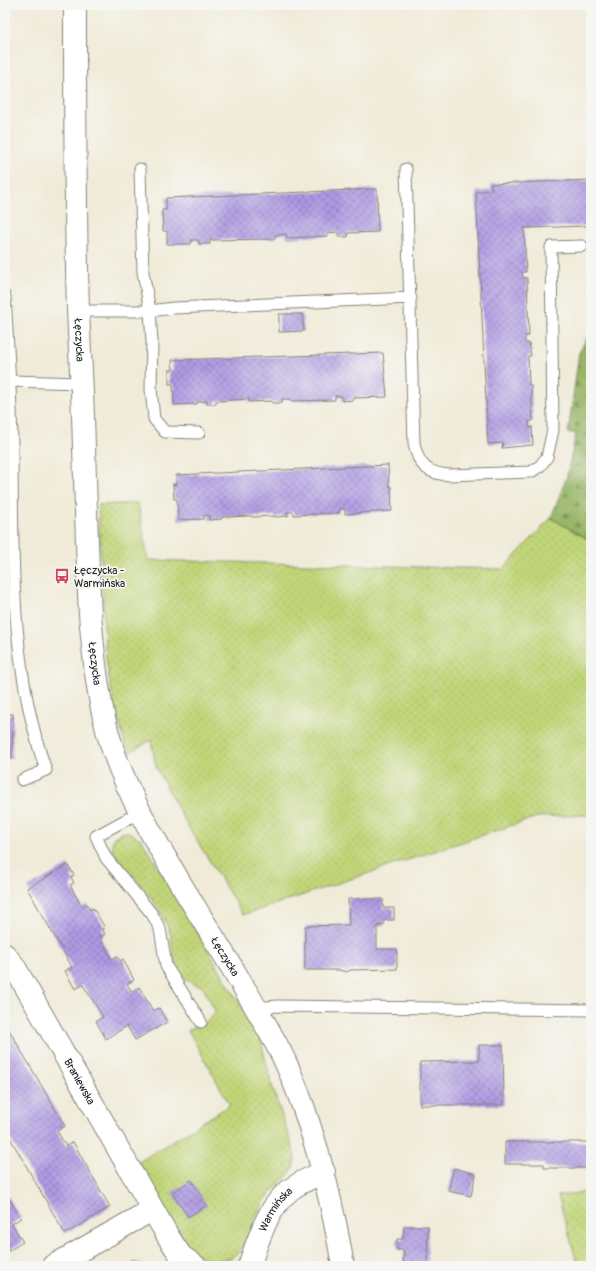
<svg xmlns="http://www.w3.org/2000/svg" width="596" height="1271" font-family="Pangolin,sans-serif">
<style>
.green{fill:url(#green-dots);stroke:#6e784a}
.forest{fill:url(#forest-firs);stroke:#5a6942}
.building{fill:url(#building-cross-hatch)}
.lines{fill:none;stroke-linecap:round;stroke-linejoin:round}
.lane-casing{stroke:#86847a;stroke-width:13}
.street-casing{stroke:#86847a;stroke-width:24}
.secondary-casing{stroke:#86847a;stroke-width:24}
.lane{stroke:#fff;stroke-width:11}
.street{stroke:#fff;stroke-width:22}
.secondary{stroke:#fff;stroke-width:22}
.labels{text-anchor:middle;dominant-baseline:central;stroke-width:3.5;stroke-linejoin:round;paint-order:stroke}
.street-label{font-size:11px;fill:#1c1c1c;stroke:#f6f6f2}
.poi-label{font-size:11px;fill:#1c1c1c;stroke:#f6f6f2;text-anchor:start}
</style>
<defs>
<pattern id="green-dots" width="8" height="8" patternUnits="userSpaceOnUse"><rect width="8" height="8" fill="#c1d578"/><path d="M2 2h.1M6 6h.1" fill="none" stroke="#a5b667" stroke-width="1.8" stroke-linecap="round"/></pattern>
<pattern id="forest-firs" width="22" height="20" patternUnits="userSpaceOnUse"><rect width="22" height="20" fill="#98b668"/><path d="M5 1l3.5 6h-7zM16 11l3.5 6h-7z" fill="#7b9355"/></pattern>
<pattern id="building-cross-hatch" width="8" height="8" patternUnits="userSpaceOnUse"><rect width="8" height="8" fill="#ae9ae4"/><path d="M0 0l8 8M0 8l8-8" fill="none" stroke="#8d7db8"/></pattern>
</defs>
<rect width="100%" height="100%" fill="#f6f6f2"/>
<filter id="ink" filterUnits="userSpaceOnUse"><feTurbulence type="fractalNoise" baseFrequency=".025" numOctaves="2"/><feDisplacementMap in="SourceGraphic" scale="8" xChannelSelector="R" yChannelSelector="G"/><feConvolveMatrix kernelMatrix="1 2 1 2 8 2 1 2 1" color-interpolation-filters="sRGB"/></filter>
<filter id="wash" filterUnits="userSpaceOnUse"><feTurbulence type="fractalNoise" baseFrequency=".012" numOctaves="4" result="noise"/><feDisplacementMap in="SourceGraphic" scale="16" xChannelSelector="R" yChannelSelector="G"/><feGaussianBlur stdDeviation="0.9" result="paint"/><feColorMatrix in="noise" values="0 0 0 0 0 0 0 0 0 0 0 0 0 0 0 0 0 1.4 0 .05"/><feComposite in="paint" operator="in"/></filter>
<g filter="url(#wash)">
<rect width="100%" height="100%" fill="#f0ebd8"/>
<path class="green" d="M138 503 148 560 503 569 551 518 591 541V815L537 817 243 915 183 818 156 767 151 740 128 753C117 718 108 683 105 647L98 505Z
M128 832 141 839 146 847 258 1034 261 1042 273 1089 295 1155C297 1173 280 1182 270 1194 266 1198 264 1203 261 1207 252 1220 251 1238 240 1250 226 1267 204 1262 189 1248 180 1239 174 1227 168 1215 158 1198 147 1180 137 1163L230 1105 188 1030C197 1026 214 1021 215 1010L202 986C192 984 186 981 180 972 170 959 174 941 168 927 156 899 133 876 113 852L112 844 114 837 122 833Z
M591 1191V1266H578L558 1196Z"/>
<path class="forest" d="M591 330V541L551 518 567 476 576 433H568L579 353Z"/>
<g id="blocks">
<path class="building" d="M591 180V221L588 222V226L524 228 526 272H522L523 278H527L529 336H525V343H529L531 356H528L529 385H531L533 421H529V428L532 427 533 445 502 448 503 443 488 444 476 192 491 190V184Z
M377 189 378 232 348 233V237H338V232L328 233V236L287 238 286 234 275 235V239L210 240V244H199L198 240H191V244H167V231H163L162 210H166V198Z
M279 314H302L304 331 279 332Z
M383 353 387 397 354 398V400L342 401V396H335V400L291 401V399H282V403H272V401L249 402V399L216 401V404H207V401L197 402V404L174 405 173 384H169V370H173L172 360Z
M388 465 389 486 391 487 392 511 345 514V509H339V513L294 515 293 512H287L288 516 275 517V516L252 517 251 516 222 517V519L209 520V515L203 516 204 519 178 520 177 499H174L173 484 176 485V475Z
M5 714H13L12 759H5Z
M68 865 74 875 71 877 74 883 70 885 82 907 87 904 90 910 93 908 105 928 102 929 105 934 100 937 112 959 117 956 120 961 123 959 134 980 127 984 132 992 139 987 153 1011 159 1008 167 1022 135 1040 127 1026 106 1039 96 1021 103 1017 83 985 75 989 65 971 72 967 27 888Z
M348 899H383V908H394V920H384V925L377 926V949H397V969L350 970 347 972 339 970H305V926L349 925Z
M5 1023 65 1126 57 1131 66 1146 73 1142 110 1207 65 1234 5 1129Z
M479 1045H503L504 1105H420V1062L479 1061Z
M505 1142H591V1168H544V1164H505Z
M454 1168 476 1174 471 1196 448 1191Z
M191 1180 207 1205 188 1217 172 1193Z
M5 1192 21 1218 12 1224 23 1242 5 1253Z
M404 1226H428L427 1264 403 1263 404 1250H397V1239H403Z
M135 1262 141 1264 142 1266H128Z"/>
</g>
</g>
<g filter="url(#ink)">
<use href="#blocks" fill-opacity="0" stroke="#86847a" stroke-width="1"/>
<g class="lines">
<defs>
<path id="lane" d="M140 169 143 272 150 311 152 342 151 389 154 419 165 432 199 433
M406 169 414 443C418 465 427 474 450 475L531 472 540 466 547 457 553 430 551 247 582 246
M5 296C8 345 11 394 12 444 13 553 9 665 46 770L22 780
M78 311H150L174 308 411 298
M10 381 82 383
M140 812 96 836 106 858 152 914 160 929 166 966 201 1022
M255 1008 278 1006 591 1010"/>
<g id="street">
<path id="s1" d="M5 955 14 966 169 1238 181 1256 195 1266"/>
<path d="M53 1266 152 1210"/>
<path id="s2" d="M249 1266C260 1236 269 1200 299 1184 307 1179 316 1176 324 1172"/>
</g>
<g id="secondary">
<path id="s3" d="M75 5C75 106 75 208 78 309 80 356 83 402 84 448 86 503 87 559 90 614 94 660 98 706 113 750 130 799 156 842 182 886 215 941 250 994 280 1051 289 1068 296 1087 303 1106 321 1158 334 1211 343 1266"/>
</g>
</defs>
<use href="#lane" class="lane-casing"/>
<use href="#street" class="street-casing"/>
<use href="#secondary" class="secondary-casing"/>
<use href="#lane" class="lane"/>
<use href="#street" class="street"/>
<use href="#secondary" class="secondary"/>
</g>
</g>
<defs>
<symbol id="bus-bare" viewBox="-9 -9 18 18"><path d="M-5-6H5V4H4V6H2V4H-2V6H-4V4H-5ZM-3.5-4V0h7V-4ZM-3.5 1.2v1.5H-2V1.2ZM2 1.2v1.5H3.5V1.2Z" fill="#d1495b" stroke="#f6f6f2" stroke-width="2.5" paint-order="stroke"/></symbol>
</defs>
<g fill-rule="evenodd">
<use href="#bus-bare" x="51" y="565" width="22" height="22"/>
</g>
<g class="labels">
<g class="street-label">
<text stroke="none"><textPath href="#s3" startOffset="335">Łęczycka</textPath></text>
<text stroke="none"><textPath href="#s3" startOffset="659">Łęczycka</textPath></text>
<text stroke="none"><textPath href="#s3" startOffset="983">Łęczycka</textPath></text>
<text stroke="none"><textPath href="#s1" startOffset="147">Braniewska</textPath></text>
<text stroke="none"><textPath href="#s2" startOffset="63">Warmińska</textPath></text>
</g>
<g class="poi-label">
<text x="74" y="570">Łęczycka -<tspan x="74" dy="13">Warmińska</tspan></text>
</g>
</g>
<rect width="596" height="1271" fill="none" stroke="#f6f6f2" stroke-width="20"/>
</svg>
